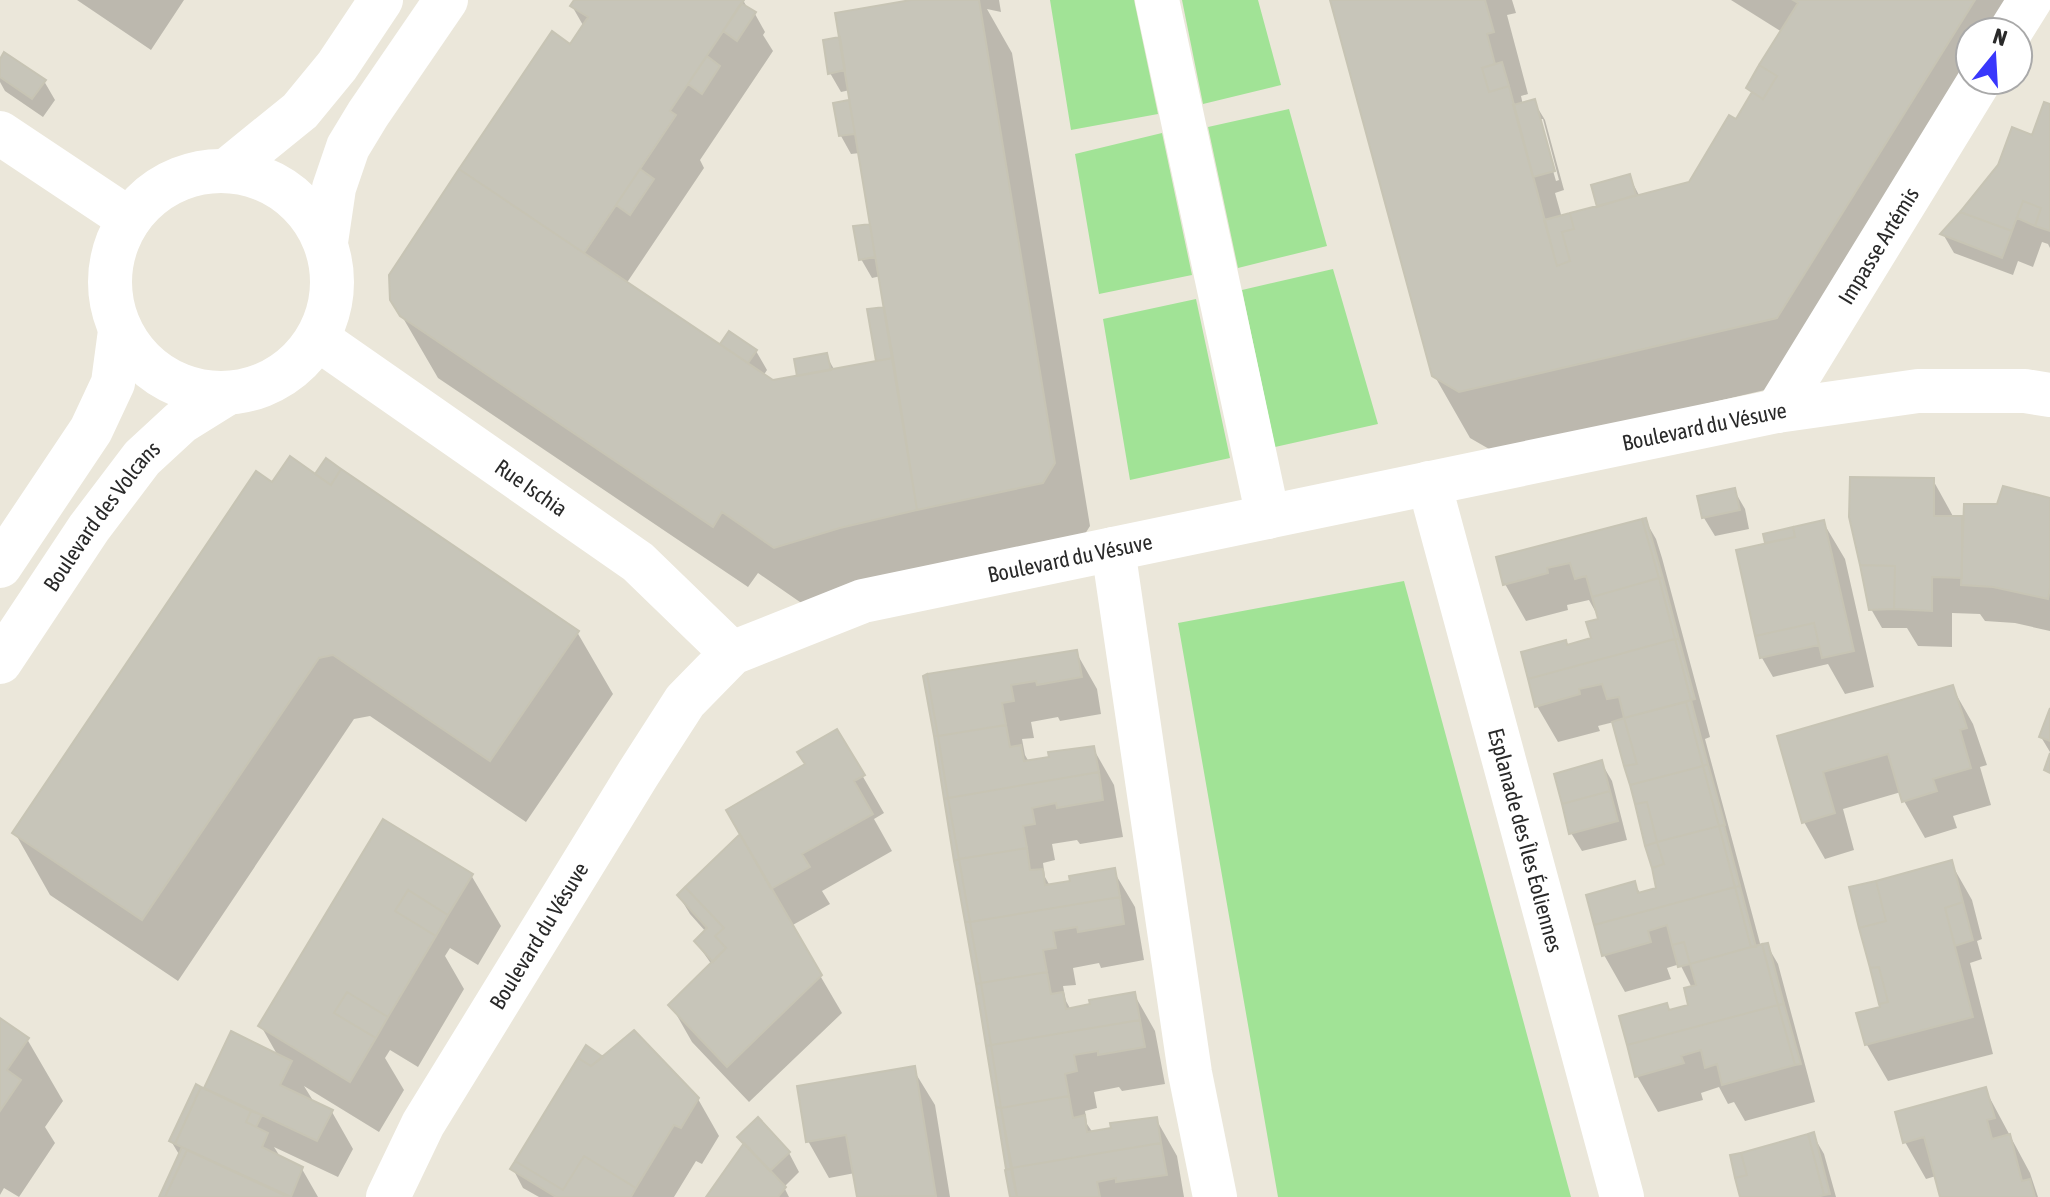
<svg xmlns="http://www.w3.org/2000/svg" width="2050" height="1197" font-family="'Asap Condensed',sans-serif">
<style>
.green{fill:#a1e396}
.shadow{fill:#0003;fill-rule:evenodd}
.building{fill:#c7c5b9;stroke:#c7c4b4;stroke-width:2}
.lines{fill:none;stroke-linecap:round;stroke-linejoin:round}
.minor{stroke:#fff;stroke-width:44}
.labels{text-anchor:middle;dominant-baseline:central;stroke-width:6;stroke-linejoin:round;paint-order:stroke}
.street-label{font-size:22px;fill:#292929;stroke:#fff}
</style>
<rect width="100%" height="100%" fill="#ebe7da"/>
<path class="green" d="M1050 0H1134L1158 114 1071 130Z
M1182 0H1258L1281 85 1203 104Z
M1289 109 1327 246 1238 268 1208 127Z
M1162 133 1192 275 1099 294 1075 154Z
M1333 269 1378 424 1275 447 1242 290Z
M1196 299 1230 458 1130 480 1103 319Z
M1404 581 1571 1197H1278L1178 623Z"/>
<path class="shadow" d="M77 0H184L151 50Z
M576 0H743L749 11 755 14 765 32 763 35 773 51 700 160 704 168 626 284 726 351 722 345 756 351 767 370 763 376 772 382 800 377 826 355 835 371 878 363 869 311 887 318 881 276 872 278 861 259 874 234 860 153 851 154 841 136 848 103 852 110 850 90 841 92 830 73 841 39 923 0H999L1001 12 987 9 1012 53 1090 526 1078 545 810 609 758 573 748 587 438 378 392 299 584 27 572 6Z
M1332 0H1512L1516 13 1507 15 1528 94 1521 96 1523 105 1534 102 1545 120 1564 190 1555 193 1562 218 1599 208 1629 176 1640 197 1690 184 1737 121 1753 95 1748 88 1782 32 1731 0H2027L2018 32H1970V80L1812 379 1496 453 1470 438 1434 375ZM1538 119H1543L1559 180 1556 181Z
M0 62 44 81 55 100 43 117 5 91 0 82Z
M2050 106V248L2048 244 2042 242 2033 267 2018 261 2013 275 1954 253 1943 234 2033 138Z
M1933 480 1954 518H1964L1999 506 2050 500V631L2015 623 1985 621 1980 614 1952 613V647L1918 646 1907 628H1882L1871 609Z
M273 485 577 632 613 694 526 822 370 716 354 719 178 981 50 895 15 833Z
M1734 490 1745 509 1749 529 1715 536 1704 518 1700 498Z
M1645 520 1656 539 1662 558 1710 737 1705 739 1761 947 1767 945 1778 964 1815 1102 1745 1121 1734 1102 1728 1104 1719 1087 1701 1093 1703 1100 1658 1112 1637 1076 1666 1005 1670 1012 1691 1007 1692 988 1680 964 1667 968 1671 979 1625 992 1604 955 1634 884 1641 894 1659 889 1614 722 1598 726 1600 731 1558 742 1537 706 1567 647 1593 640 1600 620 1589 600 1567 605 1568 610 1526 621 1505 584Z
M1823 522 1845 559 1874 687 1845 694 1828 664 1773 677 1762 658 1738 552 1768 545 1767 542Z
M1076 652 1097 689 1101 714 1060 721 1058 717 1031 722 1034 738 1022 739 1025 755 1029 762 1093 748 1114 785 1123 837 1080 844 1077 840 1052 844 1055 860 1043 863 1045 877 1050 886 1113 870 1135 907 1144 960 1101 968 1099 963 1073 968 1076 985 1063 986 1066 1001 1071 1010 1134 994 1155 1031 1165 1084 1122 1091 1119 1087 1094 1092 1097 1108 1085 1111 1087 1124 1093 1133 1156 1119 1177 1156 1184 1197H1012L925 677Z
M1952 687 1973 724 1987 765 1980 767 1991 805 1953 816 1957 828 1925 838 1904 801 1901 792 1843 809 1854 850 1825 859 1804 822 1779 737Z
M2050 713V752L2041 737Z
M837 732 884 813 874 819 892 851 822 891 830 904 791 926 842 1013 749 1102 692 1042 671 1005 712 965 696 942 706 932 690 914 679 896 743 835Z
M1601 762 1612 781 1627 840 1582 851 1571 833Z
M1951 863 1972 900 1982 939 1977 941 1982 959 1970 963 1993 1054 1888 1081 1867 1045 1859 1014 1883 1008Z
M471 875 501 926 478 965 450 948 445 956 464 989 418 1067 390 1050 385 1058 404 1090 379 1132 304 1086 312 1099 311 1102 332 1112 353 1149 338 1177 274 1147 281 1158 302 1169 318 1197H161L180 1156 171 1141 205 1090 232 1034 278 1056 261 1026Z
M0 1021 27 1039 63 1101 45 1127 55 1143 19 1197 4 1188 0 1195Z
M603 1059 698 1099 719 1136 702 1164 696 1161 674 1197H539L523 1188 513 1169Z
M913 1069 935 1105 950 1197H859L855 1173 829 1178 808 1141Z
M1985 1089 2030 1173 2038 1197H1942L1936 1176 1926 1179 1905 1142Z
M1813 1135 1824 1154 1836 1197H1742Z
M739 1137 789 1153 799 1172 784 1187 789 1197H708L745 1146Z"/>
<path class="building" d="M574 0H744L670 111 676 115 584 253 459 169 552 31 570 44 588 17 570 6Z
M911 0H979L1055 463 1043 483 917 510 835 13Z
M1330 0H1485L1494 32 1487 34 1495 64 1482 68 1489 92 1509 86 1557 266 1570 261 1562 232 1574 229 1570 213 1689 182 1729 115 1736 119 1752 92 1763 99 1777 76 1759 65 1798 3 1793 0H1975L1777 318 1459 392 1432 376Z
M741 3 756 12 737 41 723 31Z
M840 37 845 70 828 74 823 40Z
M4 52 46 80 32 99 0 77V59Z
M707 56 720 66 702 94 688 84Z
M1502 62 1509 86 1489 92 1482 68Z
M1759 65 1777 76 1763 99 1746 88Z
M1535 99 1555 171 1533 177 1513 105Z
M849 100 855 134 839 136 833 103Z
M2044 102 2050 104V231L2035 226 2041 208 2023 201 2012 231 1960 212 1998 165 2012 127 2032 135Z
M459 169 773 380 893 358 917 510 840 528 774 548 722 512 713 527 400 316 390 300 389 275Z
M640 169 654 179 630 215 616 205Z
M1630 174 1636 195 1597 207 1591 185Z
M2023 201 2041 208 2035 226 2017 218Z
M1960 212 2012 231 2002 258 1940 234Z
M1570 213 1574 229 1562 232 1570 261 1557 266 1544 220Z
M870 224 875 257 859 260 853 226Z
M884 307 893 358 876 361 867 309Z
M729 331 757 350 748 363 720 344Z
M827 353 831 370 797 376 794 359Z
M290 456 331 485 341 469 579 631 490 761 333 655 319 658 142 920 12 833 256 471 272 482Z
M326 458 341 469 331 485 315 474Z
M1850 477 1934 478V516H1962V578L1932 577V611L1894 609 1895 566 1860 565 1849 517Z
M2003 486 2050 498V588L2048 599 1993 587 1961 585 1964 504H1997Z
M1735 488 1740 510 1702 518 1697 496Z
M1646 518 1663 578H1659L1642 519Z
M1642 519 1659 578 1592 597 1586 576 1575 579 1570 563 1547 568 1548 573 1503 585 1496 557Z
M1824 520 1854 651 1822 658 1814 623 1755 636 1736 550 1795 537 1793 527Z
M1793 527 1795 537 1765 543 1763 534Z
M1860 565 1895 566 1894 609 1869 610Z
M1659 578 1675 639 1528 679 1521 652 1566 640 1567 645 1591 638 1586 622 1598 619 1592 597Z
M1659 578H1663L1679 639H1675Z
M1814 623 1819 645 1760 658 1755 636Z
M1675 639H1679L1695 699 1691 700Z
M1675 639 1691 700 1624 718 1619 697 1607 699 1602 684 1579 689 1580 694 1535 707 1528 679Z
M1077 650 1082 677 1037 685 1036 681 1011 685 1014 701 1002 703 1006 725 938 736 927 674Z
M927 674 938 736H934L923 676Z
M1953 685 1967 728 1960 730 1971 768 1933 779 1937 791 1902 802 1888 754 1823 772 1835 813 1802 823 1777 736Z
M1691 700 1708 764 1703 766 1686 702Z
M1686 702 1703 766 1630 785 1624 766 1637 764 1624 718Z
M2050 708V741L2039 737Z
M1624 718 1637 764 1624 766 1612 722Z
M1006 725 1010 747 1021 745 1024 761 1049 757 1048 752 1094 746 1099 772 948 798 938 736Z
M837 729 865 775 854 781 873 814 802 854 810 867 771 889 726 810 805 764 797 752Z
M934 736H938L948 798 944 799Z
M2050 753V773L2044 770Z
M1602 760 1610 791 1562 804 1554 774Z
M1708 764 1725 825 1719 826 1703 766Z
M1703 766 1719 826 1657 842 1647 802 1635 804 1630 785Z
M1099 772 1103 800 1057 808 1056 803 1032 808 1035 824 1023 826 1027 848 959 859 948 798Z
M1610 791 1618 821 1569 834 1562 804Z
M948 798 959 859 954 861 944 799Z
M1647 802 1657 842 1645 846 1635 804Z
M383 819 473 874 448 915 408 890 395 911 436 936 388 1017 347 992 334 1013 376 1038 350 1082 258 1026Z
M1724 825 1740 886 1735 887 1719 826Z
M1719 826 1735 887 1594 925 1586 895 1635 881 1638 893 1656 888 1652 868 1664 864 1657 842Z
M740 834 822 975 727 1067 668 1005 726 948 715 936 724 928 685 887Z
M1657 842 1664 864 1652 868 1645 846Z
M1027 848 1030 870 1043 869 1045 885 1070 881 1069 876 1115 868 1120 897 970 922 959 859Z
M959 859 970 922H965L954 861Z
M1952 860 1963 902 1945 908 1973 1017 1865 1045 1856 1013 1880 1007 1879 1004 1888 1002 1879 967 1870 968 1859 928 1886 921 1876 881Z
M1876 881 1886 921 1859 928 1849 887Z
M1740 886 1756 947H1751L1735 887Z
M685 887 724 928 715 936 726 948 713 962 694 941 707 928 677 895Z
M1735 887 1751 947 1690 964 1684 942 1672 945 1667 925 1648 931 1651 942 1602 956 1594 925Z
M408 890 448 915 436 936 395 911Z
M1120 897 1124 924 1078 932 1077 927 1053 931 1056 948 1043 950 1047 972 981 983 970 922Z
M1963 902 1973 940 1955 946 1945 908Z
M965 922H970L981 983 976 984Z
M1684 942 1690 964 1678 967 1672 945Z
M1768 943 1784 1004 1778 1005 1762 944Z
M1762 944 1778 1005 1627 1045 1619 1016 1667 1003 1669 1010 1688 1005 1684 988 1696 985 1690 964Z
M1879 967 1888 1002 1879 1004 1870 968Z
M1047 972 1051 994 1063 992 1066 1009 1090 1004 1089 1000 1135 992 1140 1020 991 1045 981 983Z
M981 983 991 1045 986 1046 976 984Z
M347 992 388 1017 376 1038 334 1013Z
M1784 1004 1801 1064 1795 1065 1778 1005Z
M1778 1005 1795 1065 1722 1085 1717 1064 1705 1068 1701 1050 1681 1056 1684 1063 1635 1077 1627 1045Z
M0 1018 29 1038 7 1070 21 1080 0 1111Z
M1140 1020 1145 1047 1098 1055V1051L1074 1055 1077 1071 1065 1074 1069 1096 1001 1108 991 1045Z
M634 1030 699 1098 681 1128 674 1125 636 1188 584 1156 563 1190 515 1161 578 1058 591 1066Z
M231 1031 292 1061 280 1085 333 1110 317 1141 204 1088Z
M586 1045 603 1057 591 1066 578 1058Z
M991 1045 1001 1108 996 1107 986 1046Z
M915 1066 936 1196 857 1197 846 1135 806 1142 797 1086Z
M196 1084 201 1087 175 1144 169 1141Z
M201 1087 251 1111 246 1122 268 1133 262 1147 303 1167 291 1197 175 1144Z
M1986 1087 1995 1118 1987 1120 1992 1139 2010 1134 2022 1181 2030 1179 2035 1197H1940L1924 1137 1903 1143 1895 1112Z
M1069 1096 1073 1118 1085 1115 1087 1132 1111 1128 1110 1123 1157 1117 1161 1143 1012 1168 1001 1108Z
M996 1107 1001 1108 1011 1169H1006Z
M251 1111 262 1115 256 1127 246 1122Z
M758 1117 790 1152 770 1171 737 1137Z
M1814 1132 1830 1194 1824 1195 1808 1134Z
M1808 1134 1824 1195 1817 1197H1740L1735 1178 1747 1175 1741 1153Z
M744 1143 786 1187 778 1197H706Z
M1161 1143 1167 1175 1116 1182V1178L1097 1182 1100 1197H1017L1012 1168Z
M182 1147 187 1150 165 1197H159Z
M187 1150 288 1197H165Z
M1741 1153 1747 1175 1735 1178 1730 1155Z
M584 1156 636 1188 631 1197H556L510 1169 515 1161 563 1190Z
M1011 1169 1017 1197H1010L1005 1170Z"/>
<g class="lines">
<g class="minor">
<path d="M1157 0 1268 517"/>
<path d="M2010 32 2030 0"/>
<path d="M0 133 129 219"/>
<circle cx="221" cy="282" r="111"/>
<path d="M226 171 300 111 337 66 381 0"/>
<path d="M326 242 334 188 348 147 368 114 446 0"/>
<path id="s1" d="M318 339 638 562 732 653"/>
<path id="s2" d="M1777 411 1980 80"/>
<path id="s3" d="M1429 483 1622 1197"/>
<path d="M1113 549 1190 1073 1215 1197"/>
<path d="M0 566 91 430 113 383 120 331"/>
<path id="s4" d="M0 662 89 528 142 458 181 422 226 394"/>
<path id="s5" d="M388 1197 423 1124 638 774 685 701 732 653 863 601 1777 411 1918 391H2025L2050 395"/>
</g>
</g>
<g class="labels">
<g class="street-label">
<text stroke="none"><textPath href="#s2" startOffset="194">Impasse Artémis</textPath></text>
<text stroke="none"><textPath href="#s5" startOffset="1646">Boulevard du Vésuve</textPath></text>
<text stroke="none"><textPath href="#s1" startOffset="260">Rue Ischia</textPath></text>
<text stroke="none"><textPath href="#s4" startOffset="178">Boulevard des Volcans</textPath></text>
<text stroke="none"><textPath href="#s5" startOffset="998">Boulevard du Vésuve</textPath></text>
<text stroke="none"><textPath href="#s3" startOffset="370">Esplanade des Îles Éoliennes</textPath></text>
<text stroke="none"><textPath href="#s5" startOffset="302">Boulevard du Vésuve</textPath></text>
</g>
</g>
<g transform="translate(1994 56) rotate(18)"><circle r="38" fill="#ffffff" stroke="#a9a9a9" stroke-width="2"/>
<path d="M0-6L14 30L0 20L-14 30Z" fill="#3937fc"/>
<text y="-12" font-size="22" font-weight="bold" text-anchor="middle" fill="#292929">N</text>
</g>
</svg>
